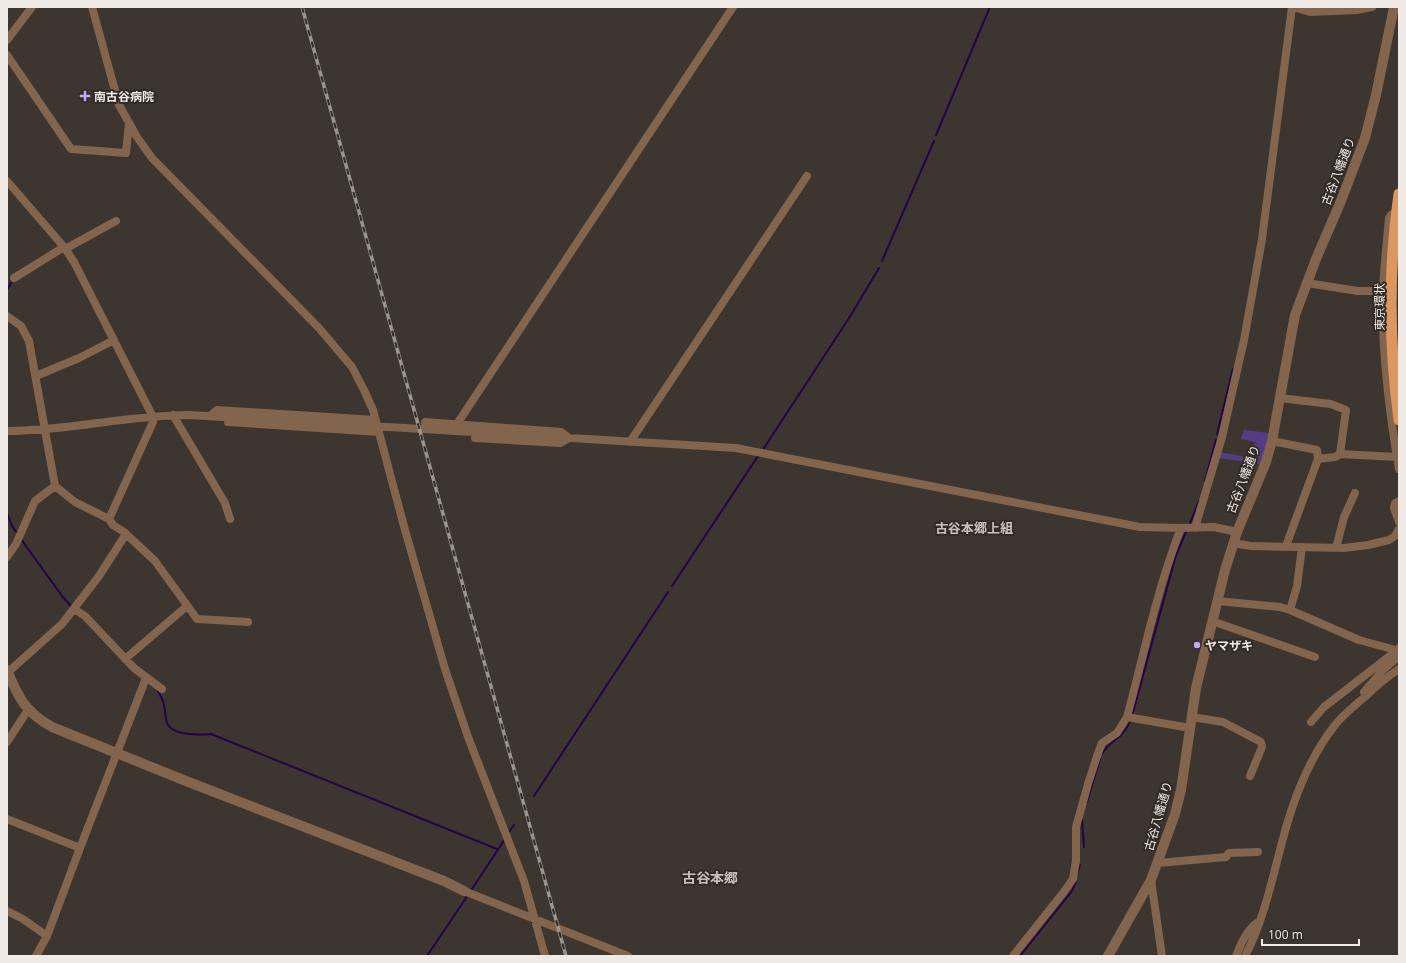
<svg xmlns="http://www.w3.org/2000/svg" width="1406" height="963" font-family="'Open Sans','Noto Sans JP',sans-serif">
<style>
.green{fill:#543d84}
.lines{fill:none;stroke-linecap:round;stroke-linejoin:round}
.stream{stroke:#24034b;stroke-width:2}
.minor{stroke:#83644d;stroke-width:8}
.tertiary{stroke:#83644d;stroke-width:10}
.trunk{stroke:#dc9660;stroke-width:11}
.rail-casing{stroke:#9b9590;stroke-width:3.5}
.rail{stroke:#322b26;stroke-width:2;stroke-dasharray:6;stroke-linecap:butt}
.poi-dot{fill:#bda9f5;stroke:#322b26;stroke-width:1.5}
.labels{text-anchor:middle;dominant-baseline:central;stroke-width:4;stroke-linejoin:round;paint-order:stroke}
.poi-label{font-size:12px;font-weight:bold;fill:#efeae6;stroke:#322b26;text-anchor:start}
.street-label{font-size:12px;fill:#efeae6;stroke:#322b26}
.neighbourhood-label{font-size:13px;font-weight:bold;fill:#cac0ba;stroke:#322b26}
.quarter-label{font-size:14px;font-weight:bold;fill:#cac0ba;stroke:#322b26}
</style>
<rect width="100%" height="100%" fill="#3d3530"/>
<path class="green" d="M1244 430 1269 433 1261 464 1218 458 1219 452 1251 458 1255 442 1241 439Z"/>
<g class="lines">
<path class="stream" d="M936 135 990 7
M882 261 934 141
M7 290 11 283
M1217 434 1233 369
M764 448 851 315 879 268
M1205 481 1216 440
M7 513 12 526 17 533
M1190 523 1199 501
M21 539 62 596 72 607
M672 586 758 456
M157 689C159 693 161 697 163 701 165 708 165 716 167 723 172 736 200 735 211 734L497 849
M1132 716 1176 555 1186 532
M1102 754C1110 740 1123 739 1130 721
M534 796 668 592
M1087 802 1100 759
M1082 820 1084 847
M509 832 514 825
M1077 875 1080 865
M470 892 505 839
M427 956 468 895
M1020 956 1072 891 1076 881"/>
<path class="minor" d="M92 7 119 105 137 137 152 158 319 328 352 367 364 390 373 410 405 530 445 669 468 737 524 881 545 956
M1293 7 1310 12 1357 10 1372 7
M7 40 32 7
M7 55 71 149 126 153 129 123
M7 181 64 247 74 262 153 417V422L109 519 113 525 124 532 155 561 197 619 248 622
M1396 212 1391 215 1389 218C1387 242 1384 266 1383 290 1381 350 1389 411 1399 469
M65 249 116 221
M14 278 64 247
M1307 283 1358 291H1383
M7 316 21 326 29 341 55 486 75 502 109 519
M36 376 79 358 114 340
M1280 398 1331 404 1346 410 1340 454
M173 415 225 503 230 519
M210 416 217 410 375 420
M228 422 379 432
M425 422 561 432 569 438 560 443 475 438
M457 424 733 7
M7 431C68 431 128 415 189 415L736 448 1140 527 1181 528 1214 527 1237 532
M1272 441 1317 450 1318 459 1286 546
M630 442 807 176
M1318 459 1335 457 1340 454 1397 457
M1399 501 1395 503 1394 508 1399 522
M1195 528 1222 437 1244 340 1262 239 1292 7
M1233 543 1251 546 1344 548 1368 545 1389 540 1395 536 1399 529
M1336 548 1344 517 1355 493
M7 557 16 544 35 501 55 486
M1217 601 1280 607 1290 610 1359 640 1392 649 1395 652 1399 648
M74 609 85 616 134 668 162 689
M1290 610 1297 586 1302 547
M1212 621 1315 657
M125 659 187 606
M7 673 62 624 99 576 126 534
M1364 692 1383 670 1397 658 1399 654 1397 650
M1127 717 1190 728
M1192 717 1223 722 1261 742 1262 747 1250 776
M1311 722 1324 707 1395 652
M7 742 28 710
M7 819 80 848 47 936 23 919 7 911
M80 848 146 678
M1158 863 1226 857 1229 853 1258 852
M1151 880 1162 956
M464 891 628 956
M36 956 47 936
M1013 956 1063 893 1073 879 1076 861V827L1088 784 1097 756 1102 743 1117 733 1127 717C1144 654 1157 589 1181 528
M1236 956C1241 944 1247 929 1258 922
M1245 956C1263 922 1271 884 1281 846 1292 803 1307 761 1335 725 1344 714 1355 705 1366 696 1376 686 1387 677 1399 669"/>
<path class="tertiary" d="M7 670C18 697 25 712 52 727L186 781 444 881 464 891
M1108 956 1151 880 1175 814 1181 790 1196 688 1225 570 1237 532 1266 462 1272 441 1295 315 1316 259 1341 201 1365 138 1376 95 1394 7"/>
<path class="trunk" d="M1399 194C1388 269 1389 345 1399 420"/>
<defs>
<path id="rail" d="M302 7 566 956"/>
</defs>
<use href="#rail" class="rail-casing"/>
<use href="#rail" class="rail"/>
</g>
<g class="poi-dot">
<path d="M83 90h4v4h4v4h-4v4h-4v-4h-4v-4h4z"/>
<circle cx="1197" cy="645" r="4"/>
</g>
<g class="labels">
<g class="poi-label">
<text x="94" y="96">南古谷病院</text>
<text x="1205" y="645">ヤマザキ</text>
</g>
<g class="street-label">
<text transform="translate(1338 171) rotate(-69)">古谷八幡通り</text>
<text transform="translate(1379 307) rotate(-90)">東京環状</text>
<text transform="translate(1243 479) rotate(-69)">古谷八幡通り</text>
<text transform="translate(1158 816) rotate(-74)">古谷八幡通り</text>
</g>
<g class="neighbourhood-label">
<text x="974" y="528">古谷本郷上組</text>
</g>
<g class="quarter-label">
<text x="710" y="877">古谷本郷</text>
</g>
</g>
<rect width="1406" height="963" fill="none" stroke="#efeae6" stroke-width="16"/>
<path d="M1262 939v6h97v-6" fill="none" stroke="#efeae6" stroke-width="2"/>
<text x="1268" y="939" font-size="12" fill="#efeae6" stroke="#322b26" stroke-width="3" paint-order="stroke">100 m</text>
</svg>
